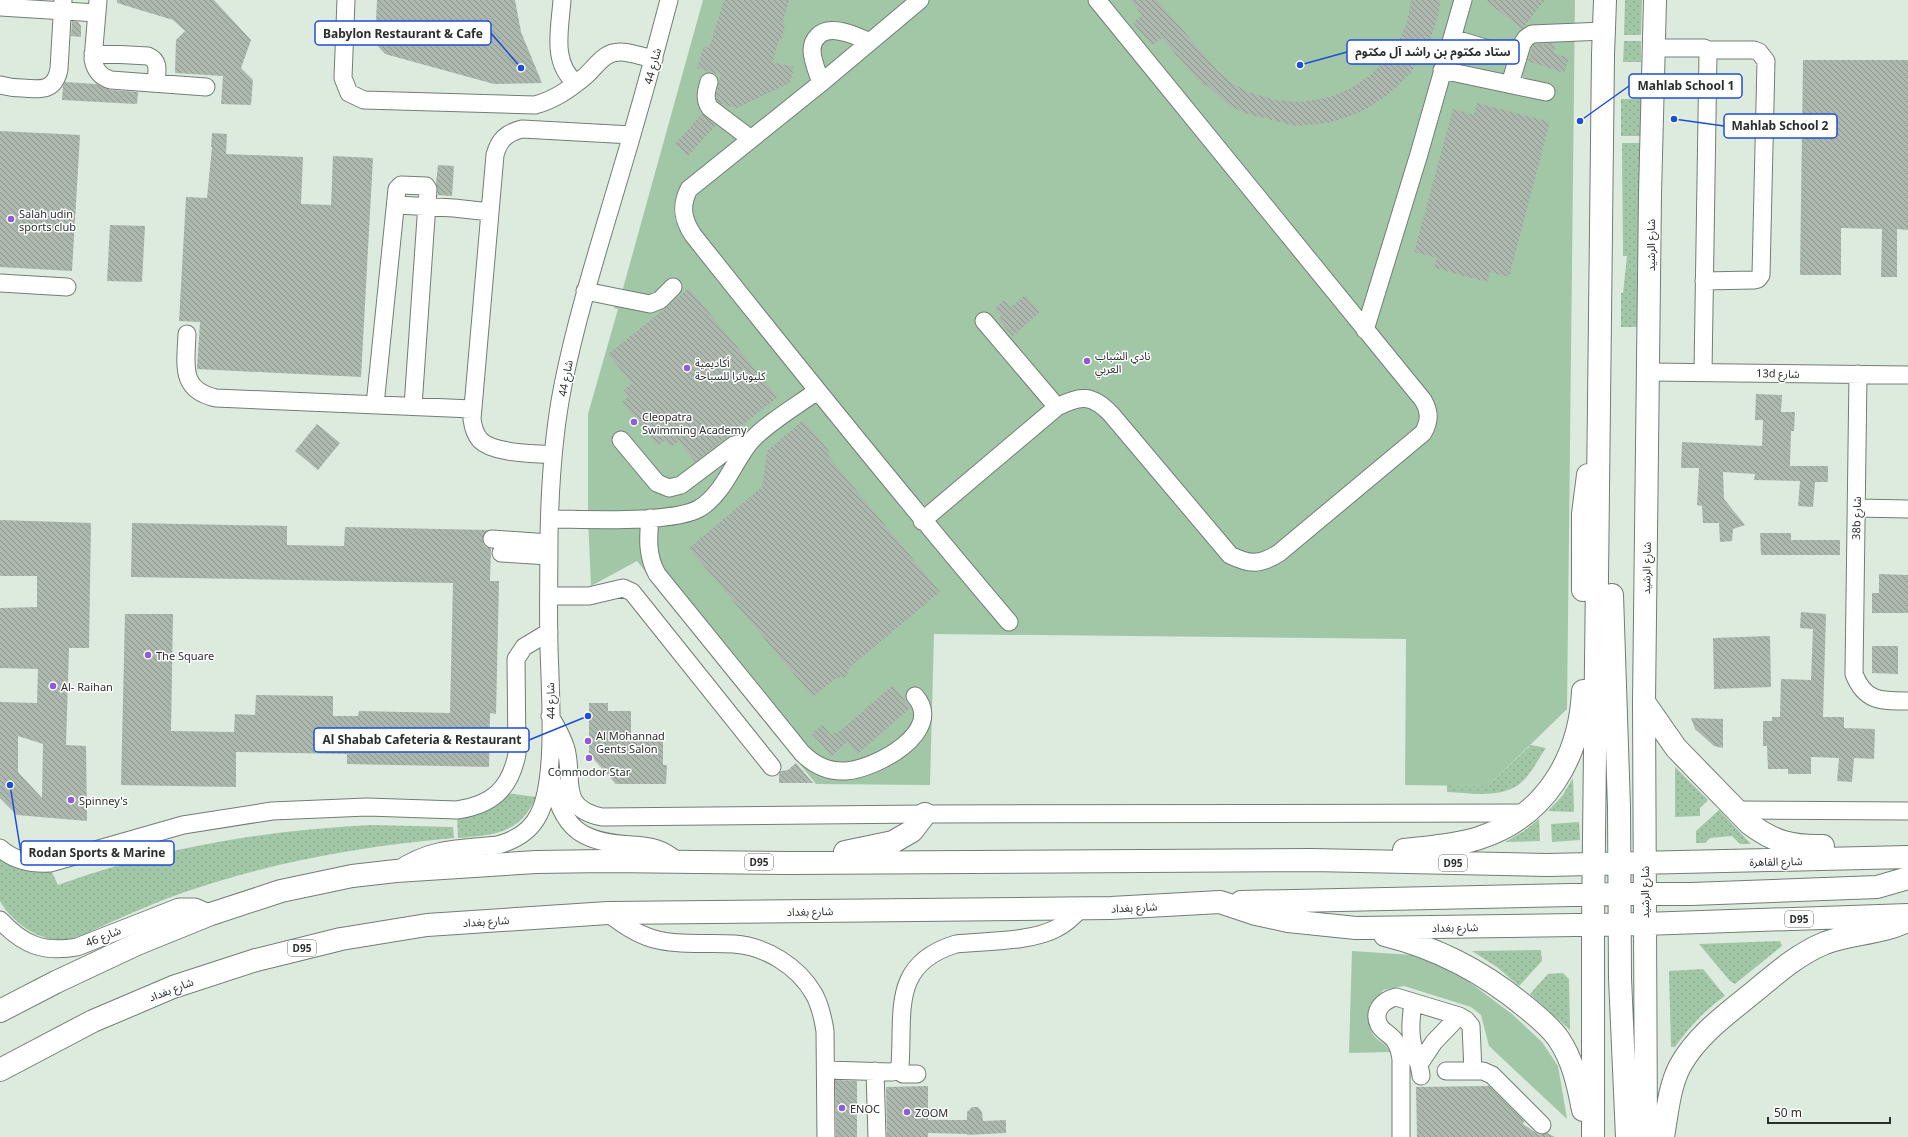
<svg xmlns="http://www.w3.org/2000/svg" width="1908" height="1137" font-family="'Noto Sans','Noto Sans Arabic',sans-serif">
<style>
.grass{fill:url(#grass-dots)}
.garden{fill:#a2c7a7}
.building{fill:url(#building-back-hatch);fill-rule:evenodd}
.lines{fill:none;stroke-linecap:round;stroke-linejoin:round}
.minor-casing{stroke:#727e74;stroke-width:19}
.major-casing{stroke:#727e74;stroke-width:24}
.minor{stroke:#fff;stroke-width:17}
.major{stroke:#fff;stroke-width:22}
.poi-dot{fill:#8d5cd6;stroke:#fff;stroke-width:1.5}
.labels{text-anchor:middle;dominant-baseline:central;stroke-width:3;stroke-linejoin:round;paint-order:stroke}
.shield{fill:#fff;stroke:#6a6d6b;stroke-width:1}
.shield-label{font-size:10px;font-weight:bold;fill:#2a2f2b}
.street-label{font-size:11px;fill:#2a2f2b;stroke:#fff}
.poi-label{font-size:11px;fill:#2a2f2b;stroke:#fff;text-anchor:start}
.leader{fill:none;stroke:#1d4ed8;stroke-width:1.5}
.callout-dot{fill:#1d4ed8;stroke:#fff;stroke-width:1.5}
.callout{fill:#fff;stroke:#1d4ed8;stroke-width:1.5}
.callout-label{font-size:12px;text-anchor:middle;font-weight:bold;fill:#2a2f2b}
</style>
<defs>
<pattern id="grass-dots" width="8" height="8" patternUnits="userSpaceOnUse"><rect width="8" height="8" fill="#a2c7a7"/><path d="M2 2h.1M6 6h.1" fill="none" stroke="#8cab90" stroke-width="1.8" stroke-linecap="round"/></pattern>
<pattern id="building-back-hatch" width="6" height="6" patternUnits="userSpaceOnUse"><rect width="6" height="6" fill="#acb8ad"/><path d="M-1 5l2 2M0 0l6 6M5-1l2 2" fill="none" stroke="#8c968d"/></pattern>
</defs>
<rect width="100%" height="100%" fill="#ddeade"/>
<path class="grass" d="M1625 0H1642L1641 35H1624Z
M1624 41H1641V62H1623Z
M1621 99H1642L1641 136H1621Z
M1622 143H1640L1639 327H1621V293H1623L1627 256H1623Z
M1531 745 1546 748C1539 758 1533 770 1525 779 1506 800 1472 793 1447 792V785L1488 786Z
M1675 767 1708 800 1700 808V816L1675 817Z
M1573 778 1574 812 1548 811 1562 796Z
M507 793 536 797C520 834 494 835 458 838L457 816Z
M1719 810 1751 844H1740L1732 836 1710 838 1705 843H1696V831Z
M1539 819 1540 841 1505 842 1524 831Z
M1579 822 1580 840 1552 842 1551 824Z
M372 825 453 827 454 838C362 846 272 862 185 892 159 901 134 912 109 923 95 929 78 939 61 940 37 940 12 922 0 901V855L50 868 58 885C160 848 264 830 372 825Z
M1780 941 1782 946 1735 984 1730 981 1699 944Z
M1541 950 1542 961 1519 986 1497 967 1472 951Z
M1703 969 1725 996C1705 1010 1689 1027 1675 1047H1671L1669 971Z
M1563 973 1569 979 1570 1030 1530 994 1548 974Z"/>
<path class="garden" d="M703 0H1575L1567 709 1488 786 1405 785 1406 639 934 634 930 785 816 784 723 670 637 561 591 586 588 519V414L618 309 614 308 617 298 622 292Z
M1352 951 1413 955 1449 967 1512 1014 1542 1042 1558 1066 1567 1119 1489 1046 1481 1015 1471 1007 1404 986 1383 990C1374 1003 1362 1022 1375 1037 1381 1043 1386 1044 1391 1052L1349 1053Z"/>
<path class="building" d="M117 0H214L251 40 241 68 253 80 251 105 221 104 223 76 175 73 176 40 185 31 173 20 117 3Z
M377 0H515L521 32 542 83 494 84 385 54 375 43Z
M724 0H789L783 21 785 25 782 39 778 41 773 62 794 67 790 83 737 108 721 104 717 100 716 94 721 75 697 68 704 46 709 48Z
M1130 0H1157L1218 71 1232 83 1248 92 1275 100 1298 102 1315 100 1333 96 1353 87 1370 75 1385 60 1399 40 1407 22 1411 0H1440L1439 12 1430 41 1410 74 1388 95 1361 112 1329 123 1297 126 1244 113 1226 103 1207 85 1204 87 1162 38 1152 45 1133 23 1142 15Z
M1485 0H1545L1522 29Z
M72 21 78 22 81 26V37L71 36Z
M1551 43 1556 45 1553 53 1569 58 1564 73 1528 61 1533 45Z
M1803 60H1908V230L1897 229V277H1881L1882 229 1841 228V275H1800Z
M65 82 96 84 110 90 138 92 137 104 62 100 63 86Z
M1477 103 1550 122 1509 277 1490 272 1487 282 1434 268 1437 258 1414 252 1453 109 1474 115Z
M702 114 716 125 688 156 675 144Z
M0 131 80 135 72 271 0 267Z
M212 133 227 134 226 154 303 157 301 204 331 205 333 156 373 158 361 377 197 369 200 322 179 321 186 197 207 198 212 147H211Z
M438 165 454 166 452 196 438 195 436 183Z
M110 225 145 226 142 282 107 281Z
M689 288 778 397 695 462 679 441 671 447 665 440 658 446 622 402 629 396 624 390 632 383 608 354 667 307Z
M1025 295 1040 312 1013 336 998 319 1001 316 994 309 1004 300 1011 307Z
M1756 394 1782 395 1781 412H1795L1794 431H1791L1790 466H1828V482H1815L1813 507 1798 506 1800 481 1754 480 1755 474 1723 472 1724 499 1745 525 1733 529 1732 541 1720 542 1719 523H1703L1702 506 1697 505 1699 468H1681L1682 442 1762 446 1763 420H1755Z
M803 420 829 451V457L940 592 850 667 846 677 836 678 813 697 689 548 762 487 767 451Z
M317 424 340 443 318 470 295 451Z
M0 520 91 523 89 648H69L66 745 86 746 87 821 17 815 0 798V702L37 703 38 669 0 668V608L37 607V576H0ZM18 736 43 744 42 798 18 772Z
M132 523 287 526V545L344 546 345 527 489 530 484 534 483 543 486 547 491 549 490 581H499L496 714 490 713 489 767 347 764V754L236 752V787L121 785 125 614H173L171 731 234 732 235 714 255 715 256 695 333 696V716H358L359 711 450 713 453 583 131 577Z
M1760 533H1791V540H1840V555H1761Z
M1879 574 1908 575V613H1872V593H1879Z
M1801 612 1826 614 1823 717H1844V728L1875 729 1874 759 1854 758 1852 782 1837 781 1839 758 1811 757V774H1788V769H1768L1767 746H1763V721H1772V717H1780L1781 679 1811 680 1813 629 1800 628Z
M1770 636 1771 687 1714 689 1713 638Z
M1872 646H1898V674L1872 673Z
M893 685 910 708 858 754 847 742 832 756 812 734 822 725 831 735 834 732 836 734Z
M589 703H608V711H631V740L663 741V765H667L666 784H616L589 754Z
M1691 718 1723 719V748L1714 746 1695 729Z
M796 763 813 783H779V774L781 771 788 770Z
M835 1080 857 1081V1137H836Z
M928 1086V1120H967V1112L972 1107H978L982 1112 983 1121 1006 1120V1133L967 1135V1134L928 1133V1137H887L886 1087Z
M1489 1086 1524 1121 1523 1124 1539 1135 1547 1133 1555 1137H1417L1416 1087Z"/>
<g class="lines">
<defs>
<path id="minor" d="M98 0 93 59C95 70 100 77 111 80L206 87
M346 0 343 78 349 93 364 100 535 105C554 100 568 90 583 78 596 68 602 52 620 52 631 52 643 57 654 59
M562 0C560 29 551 63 576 83
M920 0 821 83 689 189C680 206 683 220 693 235 797 366 901 495 1009 622
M0 7 97 13
M1452 38 1518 58
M1654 48H1704L1708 53 1703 372
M93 53 148 56C160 61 157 71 156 83
M1442 70 1546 92
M709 82C706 92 704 99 710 108L751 139
M821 83C818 73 812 61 812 50 812 45 814 40 818 36 830 23 857 36 870 42
M1510 84 1522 44 1526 38 1532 34 1604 31
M0 85C7 87 15 88 22 88 41 90 55 91 59 69L63 0
M396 205 454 208 490 212
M1704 281 1754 280 1758 279 1761 275 1766 61 1759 52 1754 50H1706
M0 283 67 287
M585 291 650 304 660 300 673 287
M984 321 1057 407
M1365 330 1419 154 1463 0
M187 334C186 364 179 390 216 398L472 409
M1649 372 1908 375
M1858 374 1854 674C1865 702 1881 701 1908 701
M375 405 397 189 401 185 426 186 428 189 413 406
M621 440 657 483 669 488 681 485 734 445 751 441
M553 455C534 453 494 454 480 440 475 434 473 427 472 419L495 155C499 140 506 133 522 129L632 135
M1857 508 1908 509
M650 518C648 539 647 556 657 574L802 753C814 765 829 772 846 771 876 769 946 731 915 696
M550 519C584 519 673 524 700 508 725 492 733 462 751 441 767 423 798 405 817 391
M922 521 1057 407C1080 395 1092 394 1111 414L1230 555C1250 565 1260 565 1279 553L1423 433C1430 421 1430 412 1423 400L1097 0
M492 539 549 543
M501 553 549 556
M549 596H589L623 588 632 592 772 767
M550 716C556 726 563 738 566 749 574 780 558 808 602 817L925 814 1527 813
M551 777C563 829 579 842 632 845 650 846 663 848 677 861
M1735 810 1908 811
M0 848C14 861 31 864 50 863L183 825 272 811 367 807 457 810C492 805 510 789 517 754L516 659 524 647 549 632
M398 870C431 847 460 849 498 845 516 840 531 831 539 814 557 779 550 688 549 647 548 610 549 572 549 535 550 485 553 435 563 385 576 320 596 256 615 192 634 129 652 65 669 0
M608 913C623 925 639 936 658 940 683 946 709 942 734 944 765 946 798 966 814 994 820 1005 823 1018 825 1031L826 1137
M0 920C23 945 44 953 77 947L179 907H195L211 914
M1413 1002C1411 1018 1409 1034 1414 1049 1417 1060 1420 1065 1421 1076
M1420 1063 1434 1042 1459 1016
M826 1070 892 1072 897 1070 900 1066C904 1012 890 964 956 944 985 941 1032 942 1057 928 1067 923 1074 916 1081 908
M897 1070 903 1074H917
M875 1071 877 1137
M1446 1071H1483L1492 1075 1542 1125
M1401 1137V1059C1400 1052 1399 1047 1395 1041 1391 1035 1382 1031 1379 1025 1372 1010 1384 1000 1396 997L1459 1016 1466 1020 1471 1026 1473 1071"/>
<path id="major" d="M1583 590V514L1588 475
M1612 595 1619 807 1620 978 1627 1137
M1644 702 1676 748 1750 824C1774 842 1792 847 1823 846
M1404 850C1429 847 1455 846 1479 838 1545 817 1580 758 1583 691
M845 852 893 842 912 831 925 814
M1241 902 1620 894H1691L1877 887 1908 878
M1385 935C1438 948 1485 973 1527 1008 1538 1017 1550 1027 1558 1038 1573 1060 1578 1084 1583 1110
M0 1011 56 982 137 944 211 914 281 891 352 876 396 871 536 862 607 861 788 863 1312 860 1547 865 1908 857
M0 1070 93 1021 173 987 256 960 341 939 427 925 608 913 1111 908 1220 902 1256 914 1288 921 1356 928 1644 924 1908 915
M1593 1137V925L1603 55 1605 0
M1646 1137 1644 702 1650 194 1655 0
M1663 1137C1667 1114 1669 1087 1680 1066 1697 1035 1728 1013 1755 991 1777 973 1798 954 1825 943 1852 933 1880 934 1907 921"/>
</defs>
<use href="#minor" class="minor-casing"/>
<use href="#major" class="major-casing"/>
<use href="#minor" class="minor"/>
<use href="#major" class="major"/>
</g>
<g class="poi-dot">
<circle cx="11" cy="219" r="4"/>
<circle cx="1087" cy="361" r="4"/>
<circle cx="687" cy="368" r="4"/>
<circle cx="634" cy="422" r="4"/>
<circle cx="148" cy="655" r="4"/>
<circle cx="53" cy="686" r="4"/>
<circle cx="588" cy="741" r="4"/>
<circle cx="589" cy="758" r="4"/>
<circle cx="71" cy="800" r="4"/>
<circle cx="842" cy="1108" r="4"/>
<circle cx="907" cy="1112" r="4"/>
</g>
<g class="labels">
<g class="shield">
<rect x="745" y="854" width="28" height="16" rx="3"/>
<rect x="1439" y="855" width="28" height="16" rx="3"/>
<rect x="1785" y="911" width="28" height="16" rx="3"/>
<rect x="288" y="940" width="28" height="16" rx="3"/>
</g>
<g class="shield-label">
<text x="759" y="862">D95</text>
<text x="1453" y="863">D95</text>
<text x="1799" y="919">D95</text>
<text x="302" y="948">D95</text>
</g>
<g class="street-label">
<text transform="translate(652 66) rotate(-75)">شارع 44</text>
<text transform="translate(1650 245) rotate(-90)">شارع الرشيد</text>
<text transform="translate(1778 373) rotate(1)">13d شارع</text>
<text transform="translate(565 378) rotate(-79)">شارع 44</text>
<text transform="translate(1856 518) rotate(-89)">38b شارع</text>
<text transform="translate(1646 568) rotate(-89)">شارع الرشيد</text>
<text transform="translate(550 701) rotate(-91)">شارع 44</text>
<text transform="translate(1776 861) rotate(-1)">شارع القاهرة</text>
<text transform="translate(1644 892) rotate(-90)">شارع الرشيد</text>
<text transform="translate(1134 907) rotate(-3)">شارع بغداد</text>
<text transform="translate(810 911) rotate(-1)">شارع بغداد</text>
<text transform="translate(486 921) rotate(-4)">شارع بغداد</text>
<text transform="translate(1455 927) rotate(-1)">شارع بغداد</text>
<text transform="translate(103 936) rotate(-22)">شارع 46</text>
<text transform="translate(171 989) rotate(-21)">شارع بغداد</text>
</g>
<g class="poi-label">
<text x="19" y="213">Salah udin<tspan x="19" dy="13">sports club</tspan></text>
<text x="1095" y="355">نادي الشباب<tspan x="1095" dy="13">العربي</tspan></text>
<text x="695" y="362">أكاديمية<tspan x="695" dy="13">كليوباترا للسباحة</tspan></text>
<text x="642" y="416">Cleopatra<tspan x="642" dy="13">Swimming Academy</tspan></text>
<text x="156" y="655">The Square</text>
<text x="61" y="686">Al- Raihan</text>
<text x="596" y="735">Al Mohannad<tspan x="596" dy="13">Gents Salon</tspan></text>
<text x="589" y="771" text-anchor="middle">Commodor Star</text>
<text x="79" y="800">Spinney's</text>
<text x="850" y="1108">ENOC</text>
<text x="915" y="1112">ZOOM</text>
</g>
</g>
<path class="leader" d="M521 68L491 33M1300 65L1347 52M1580 121L1629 86M1674 119L1724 126M588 716L529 740M10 785L21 853"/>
<g class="callout-dot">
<circle cx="521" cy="68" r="4"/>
<circle cx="1300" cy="65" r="4"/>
<circle cx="1580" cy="121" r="4"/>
<circle cx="1674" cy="119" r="4"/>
<circle cx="588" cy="716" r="4"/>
<circle cx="10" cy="785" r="4"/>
</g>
<g class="callout">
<rect x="315" y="21" width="176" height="24" rx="4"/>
<rect x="1347" y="40" width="172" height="24" rx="4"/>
<rect x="1629" y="74" width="113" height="24" rx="4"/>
<rect x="1724" y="114" width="113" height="24" rx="4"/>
<rect x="314" y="728" width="215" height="24" rx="4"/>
<rect x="21" y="841" width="153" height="24" rx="4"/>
</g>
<g class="callout-label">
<text x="403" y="38">Babylon Restaurant &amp; Cafe</text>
<text x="1433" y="56">ستاد مكتوم بن راشد آل مكتوم</text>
<text x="1686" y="90">Mahlab School 1</text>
<text x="1780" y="130">Mahlab School 2</text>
<text x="422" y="744">Al Shabab Cafeteria &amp; Restaurant</text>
<text x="97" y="857">Rodan Sports &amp; Marine</text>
</g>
<path d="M1768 1117v6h122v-6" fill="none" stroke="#2a2f2b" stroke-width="2"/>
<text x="1774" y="1117" font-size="12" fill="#2a2f2b" stroke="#ffffff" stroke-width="3" paint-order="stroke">50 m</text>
</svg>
